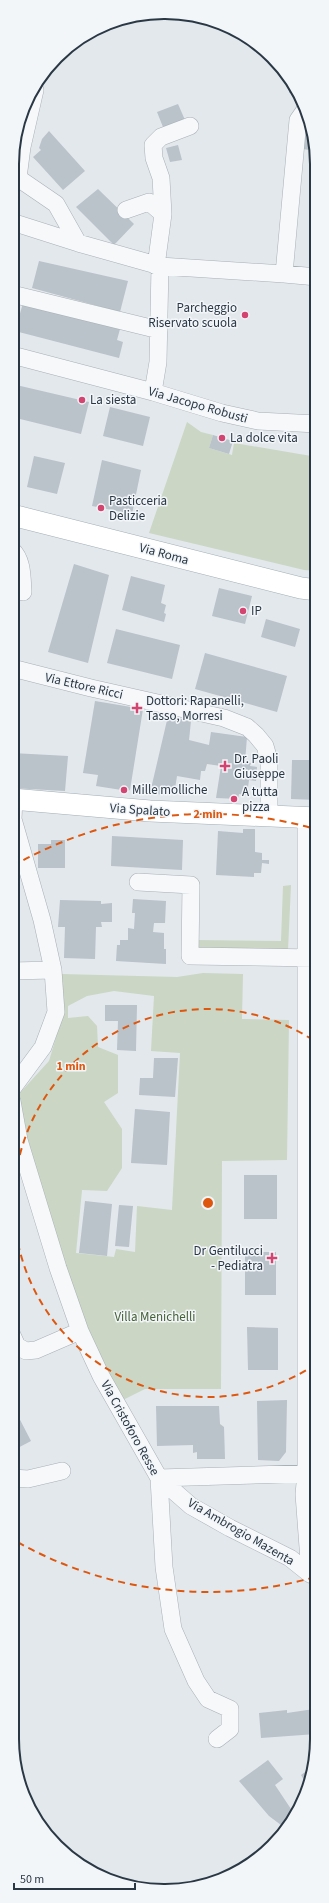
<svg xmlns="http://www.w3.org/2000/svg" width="329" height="1903" font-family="'Source Sans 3',sans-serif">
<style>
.green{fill:#cbd6c4;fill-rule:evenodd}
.building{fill:#bac2ca}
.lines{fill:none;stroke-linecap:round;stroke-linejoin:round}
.minor-casing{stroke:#a8b0b7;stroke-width:18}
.major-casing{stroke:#a2aeb8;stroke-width:22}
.minor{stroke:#f6f8fa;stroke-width:17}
.major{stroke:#fff;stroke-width:21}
.ring{fill:none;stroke:#de570f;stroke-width:2;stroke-dasharray:7 5}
.poi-dot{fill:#d44471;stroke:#f3f6f9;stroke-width:1.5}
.labels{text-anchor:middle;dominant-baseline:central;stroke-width:3;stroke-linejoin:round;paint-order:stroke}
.poi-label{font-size:13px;fill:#2a3845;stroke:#f3f6f9;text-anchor:start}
.street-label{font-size:13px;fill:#2a3845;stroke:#f3f6f9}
.park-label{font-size:13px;fill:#456136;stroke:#f3f6f9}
.rim{fill:none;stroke:#2a3845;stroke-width:2}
.centre{fill:#de570f;stroke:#f3f6f9;stroke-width:2}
.ring-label{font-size:12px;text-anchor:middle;font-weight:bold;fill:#de570f;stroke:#f3f6f9;stroke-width:3;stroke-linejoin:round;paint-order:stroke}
</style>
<rect width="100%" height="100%" fill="#e3e8ec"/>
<path class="green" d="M187 422 201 432 213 435 209 448 232 455 234 443 317 457V571L304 570 149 533Z
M291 885 288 950 193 948V940L281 941 283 886Z
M203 973 243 974 242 1019 289 1020 287 1160 222 1161 221 1389H145L123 1400 102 1367 63 1267 25 1141 18 1095 49 1061 63 1014 61 974 177 977ZM114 991 154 996 151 1051 180 1053 172 1210 137 1206 135 1252 116 1249 114 1257 76 1253 82 1190 107 1191 122 1168V1129L104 1102 118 1093V1055L98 1047 97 1026 88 1016 68 1018V1006L87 996Z"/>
<path class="building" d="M290 82 299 94 289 93Z
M178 104 185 120 163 127 157 112Z
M304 130H310L316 151 303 149Z
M49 131 85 171 63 190 33 157 41 150 39 148 42 139Z
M178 145 182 160 170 162 166 148Z
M316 166H317V232L310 231Z
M98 189 134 224 114 245 76 207Z
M39 261 128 281 120 312 32 288Z
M23 303 120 329 117 340 123 342 119 358 15 331Z
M12 384 89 402 81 434 12 417Z
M110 407 150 417 143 446 103 436Z
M213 435 233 441 229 454 209 448Z
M34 456 65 463 57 494 27 487Z
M102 460 141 470 132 514 92 506Z
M74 564 109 575 88 663 48 652Z
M131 576 165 585 161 603 166 605 164 613 166 614 164 622 122 610Z
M219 588 252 596 245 624 212 616Z
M266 619 300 629 295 647 261 637Z
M116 629 180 645 172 679 107 663Z
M205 653 287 676 277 712 195 689Z
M317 693V731H313L312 694Z
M95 701 143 709 130 790 128 791 96 786 98 775 83 773Z
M168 716 191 721 189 740 209 745 211 732 247 737 245 762 251 763 250 766 257 767 256 781 249 780 247 795 239 794 238 799 216 798 221 766 207 764 205 771H201L200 780 177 776 175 789 165 788 164 795 150 793Z
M12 753 68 756 65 791 12 788Z
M292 760H317V800L291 799Z
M243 829H255V852L262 853V860H269V864L262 863 261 873H254V877L216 875 218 831 243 833Z
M112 836 183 840 182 870 111 866Z
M51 840H65V868H38V844H51Z
M133 899 166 901 165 923H154L153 932 164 933V949H166V964L116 961 117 945H120V940H128V928L134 929 135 913H132Z
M60 900 101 901V904L112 903V922H101L102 927H96L95 959 64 958 65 927H58Z
M105 1005H137L136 1051 117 1050 118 1021H105Z
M12 1031 18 1055 12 1056Z
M154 1058H178L175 1097 139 1095 140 1078H153Z
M135 1109 170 1112 167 1165 131 1163Z
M244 1175H277V1219H244Z
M85 1201 112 1204 107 1256 79 1253Z
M119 1205 133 1206 129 1247 115 1246Z
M245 1252H276V1295H245Z
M247 1327 278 1328V1370H248Z
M287 1400 286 1452 279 1461 258 1460 257 1401Z
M156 1406H219L220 1424 224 1427 225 1459H197V1452L193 1453V1445L157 1446Z
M16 1412 31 1441 12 1451V1414Z
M314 1709 316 1734 261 1738 259 1713 287 1710V1713Z
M268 1760 283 1779 275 1785 293 1812 281 1825 269 1816 239 1781Z
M312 1767 308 1781 307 1785 301 1775Z"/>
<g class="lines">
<defs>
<path id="minor" d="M34 89 35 90 22 147 18 178 56 204 78 243
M126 210 149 202 163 214 156 266
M163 214 161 178 154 158 153 145 161 137 190 126
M12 222 78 243 160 266 158 362 153 392
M160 266 284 274 298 120 305 110
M284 274 317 277
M12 294 159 330
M12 355 153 392 222 413 258 421 317 424
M12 550C23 560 22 578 23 592
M12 668 91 688 224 718 247 727 256 735 265 746 269 760V816
M306 818V1473L304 1494 310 1574
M138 882 191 885 190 956 317 958
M12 971 53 970
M12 1089 43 1047 56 1012 53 970 42 920 13 819 14 799
M12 1101 19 1140 58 1268 80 1331 101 1376 159 1478 164 1567 173 1629 196 1681 208 1699 230 1709V1729L217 1739
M12 1335 17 1346 26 1351 36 1350 80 1331
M12 1478 28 1479 62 1471
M159 1478 191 1506 230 1528 290 1558 310 1574 316 1577
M159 1478 316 1473"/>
<path id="major" d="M12 515 301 588 317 590
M12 799 150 811 317 818"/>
</defs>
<use href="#minor" class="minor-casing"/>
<use href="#major" class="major-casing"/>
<use href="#minor" class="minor"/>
<use href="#major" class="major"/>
</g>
<g class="ring">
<path d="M316 1364A194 194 0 1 1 316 1042"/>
<path d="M315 1577A389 389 0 0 1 14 1540M13 866A389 389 0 0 1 315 829"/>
</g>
<g class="poi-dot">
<circle cx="245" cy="315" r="4"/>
<circle cx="82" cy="400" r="4"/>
<circle cx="222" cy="438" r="4"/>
<circle cx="101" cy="508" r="4"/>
<circle cx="243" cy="611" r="4"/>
<path d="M135 702h4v4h4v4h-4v4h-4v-4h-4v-4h4z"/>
<path d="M223 760h4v4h4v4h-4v4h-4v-4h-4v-4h4z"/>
<circle cx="124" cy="790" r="4"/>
<circle cx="234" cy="799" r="4"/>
<path d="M270 1252h4v4h4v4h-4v4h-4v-4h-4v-4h4z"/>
</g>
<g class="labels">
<g class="poi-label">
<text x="237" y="308" text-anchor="end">Parcheggio<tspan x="237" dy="15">Riservato scuola</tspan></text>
<text x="90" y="400">La siesta</text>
<text x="230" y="438">La dolce vita</text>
<text x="109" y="501">Pasticceria<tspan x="109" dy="15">Delizie</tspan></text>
<text x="251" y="611">IP</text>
<text x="146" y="701">Dottori: Rapanelli,<tspan x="146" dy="15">Tasso, Morresi</tspan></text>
<text x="234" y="759">Dr. Paoli<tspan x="234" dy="15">Giuseppe</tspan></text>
<text x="132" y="790">Mille molliche</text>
<text x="242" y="792">A tutta<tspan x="242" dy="15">pizza</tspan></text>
<text x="263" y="1251" text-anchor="end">Dr Gentilucci<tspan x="263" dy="15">- Pediatra</tspan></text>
</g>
<g class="street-label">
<text transform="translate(198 405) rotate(16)">Via Jacopo Robusti</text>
<text transform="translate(164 554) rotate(15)">Via Roma</text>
<text transform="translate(84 686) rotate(13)">Via Ettore Ricci</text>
<text transform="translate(140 810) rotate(4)">Via Spalato</text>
<text transform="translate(130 1428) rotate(61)">Via Cristoforo Resse</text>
<text transform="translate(241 1532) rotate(30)">Via Ambrogio Mazenta</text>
</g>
<g class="park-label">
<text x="155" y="1317">Villa Menichelli</text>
</g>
</g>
<path d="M0 0H329V1903H0ZM164 19H165A145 145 0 0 1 310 164V1739A145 145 0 0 1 165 1884H164A145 145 0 0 1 19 1739V164A145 145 0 0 1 164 19Z" fill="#f3f6f9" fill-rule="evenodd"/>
<path class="rim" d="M164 19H165A145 145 0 0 1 310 164V1739A145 145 0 0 1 165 1884H164A145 145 0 0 1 19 1739V164A145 145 0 0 1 164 19Z"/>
<circle cx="208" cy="1203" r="6" class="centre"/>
<g class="ring-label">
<text x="208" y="818">2 min</text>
<text x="71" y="1070">1 min</text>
</g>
<path d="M14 1883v6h121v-6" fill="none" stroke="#2a3845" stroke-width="2"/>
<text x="20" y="1883" font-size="12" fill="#2a3845" stroke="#f3f6f9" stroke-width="3" paint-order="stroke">50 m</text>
</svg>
